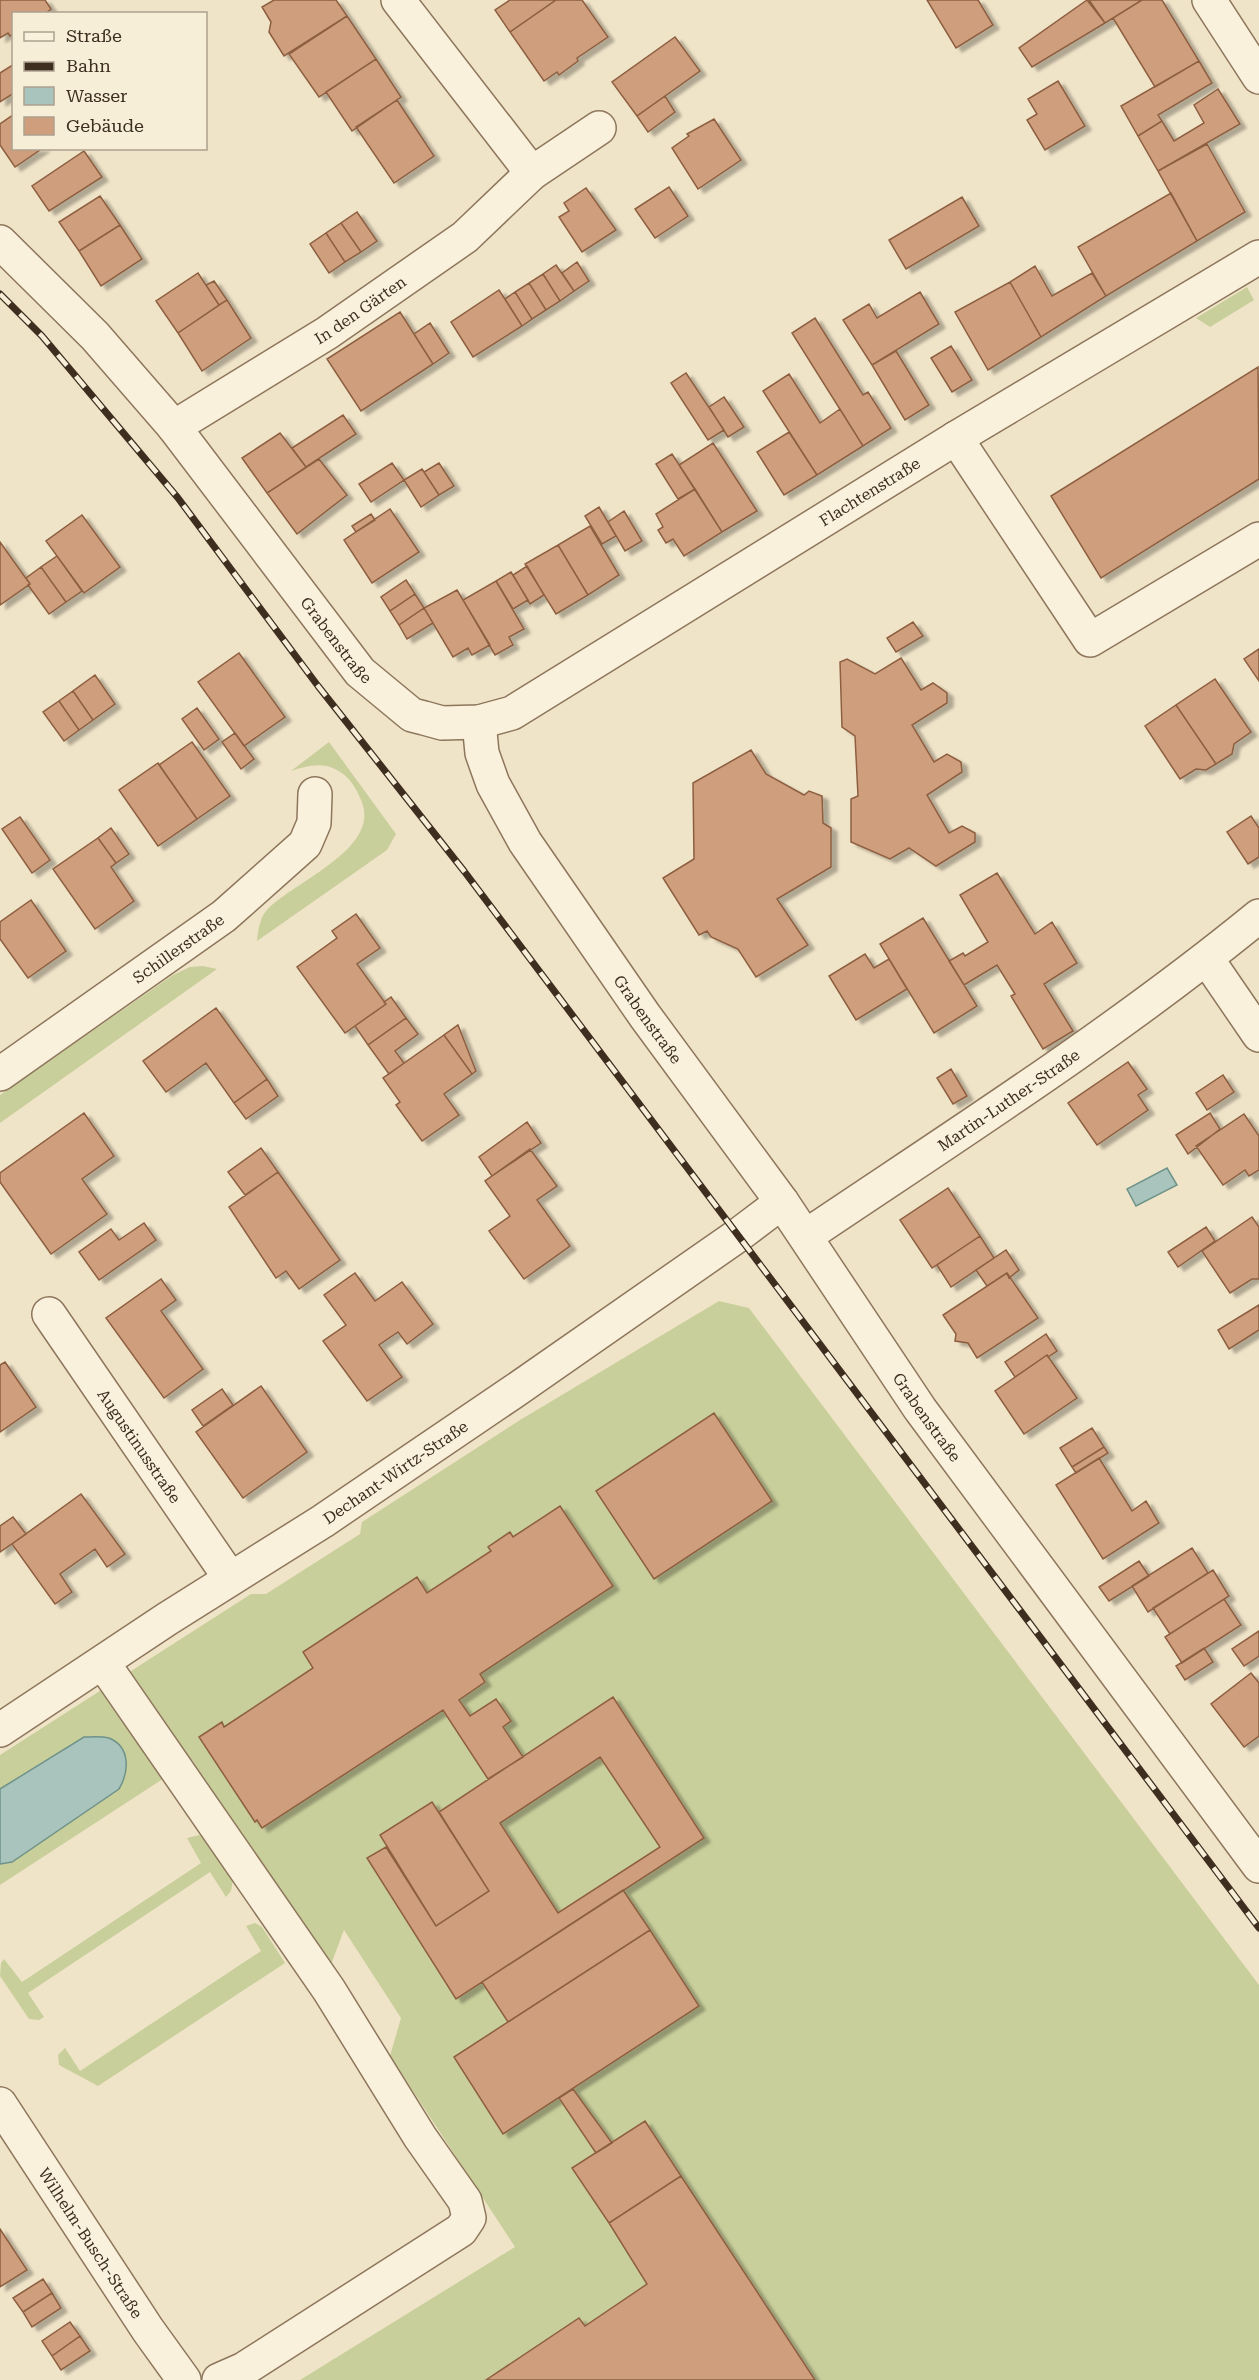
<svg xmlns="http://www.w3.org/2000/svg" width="1259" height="2380" font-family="'Roboto Serif',serif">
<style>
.grass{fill:#c9cf9b}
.water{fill:#a9c4bc;stroke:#6f938a;stroke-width:1.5}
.building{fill:#cf9f7d;stroke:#8d5f41;stroke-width:1.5;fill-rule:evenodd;filter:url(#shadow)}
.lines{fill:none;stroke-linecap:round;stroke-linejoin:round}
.minor-casing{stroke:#8d765c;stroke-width:36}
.minor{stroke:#faf1dc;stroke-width:33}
.rail-casing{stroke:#3d2e20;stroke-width:7}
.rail{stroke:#f7eed8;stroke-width:4.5;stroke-dasharray:14;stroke-linecap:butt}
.labels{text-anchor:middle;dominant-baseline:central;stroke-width:6;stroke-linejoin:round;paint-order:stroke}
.street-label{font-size:16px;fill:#3d2e20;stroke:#f7eed8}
</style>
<defs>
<filter id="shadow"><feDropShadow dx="6" dy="4" stdDeviation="1.5" flood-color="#0004"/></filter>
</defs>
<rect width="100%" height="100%" fill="#f0e4c8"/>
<path class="grass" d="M1247 287 1254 300 1210 327 1196 318Z
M329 742 396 834 387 850 257 941C258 931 260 918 266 911 292 882 383 849 361 800 355 786 349 776 335 769 320 762 306 766 291 771Z
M203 966 217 969 0 1123V1095L173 975 190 967Z
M719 1301 749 1308 1259 1985V2380H300L515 2247 390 2056 401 2018 344 1930 330 1967 192 1760 0 1885V1755L251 1594H266L360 1534 362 1522 520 1420Z
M199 1835 204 1837 233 1880 231 1891 226 1897 210 1872 28 1993 44 2017 39 2020 29 2019 0 1976 1 1963 4 1959 22 1982 201 1863 187 1838Z
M255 1923 262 1927 285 1963 98 2086 59 2065 58 2055 65 2048 80 2071 261 1951 246 1926Z"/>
<path class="water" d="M1167 1168 1177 1185 1136 1206 1127 1189Z
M84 1737C91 1737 101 1736 109 1738 131 1747 129 1772 119 1789L12 1862 0 1864V1789Z"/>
<path class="building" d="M0 0H45L51 9 45 14H14V34L10 36 8 33 0 38Z
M274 0H336L347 16 284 56 269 32 271 22 262 7Z
M510 0H556L510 32 495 10Z
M556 0H582L608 37 577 58 578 61 559 75 557 72 544 81 510 32Z
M927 0H978L993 25 956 48Z
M1087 0 1105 23 1032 67 1019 48Z
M1089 0H1142L1105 23Z
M1142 0H1162L1199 61 1155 87 1113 18Z
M347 16 376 59 319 97 289 54Z
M675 37 700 71 637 116 612 82Z
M376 59 401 97 352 131 326 92Z
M1199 61 1212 83 1158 115 1162 121 1138 136 1121 106Z
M14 64V93L0 102V73Z
M1058 81 1085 126 1045 150 1027 120 1037 114 1028 99Z
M1218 89 1240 124 1158 171 1138 136 1162 121 1174 141 1204 123 1194 105Z
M665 96 675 112 648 132 637 116Z
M397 100 434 156 394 183 356 127Z
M13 115 14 148H43L15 167 0 145V124Z
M714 119 741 160 698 189 672 148 689 136 687 134Z
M1207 144 1245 212 1197 241 1158 171Z
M84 151 102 177 49 211 32 186Z
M669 187 688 216 655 238 635 209Z
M586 188 616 230 582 252 559 217 569 211 564 203Z
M1171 193 1197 241 1106 296 1078 247Z
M100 196 120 225 79 251 59 222Z
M962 197 979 226 906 269 889 240Z
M357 212 377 241 361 252 341 223Z
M341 223 361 252 345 262 326 233Z
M120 225 142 259 101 286 79 251Z
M326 233 345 262 329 273 310 244Z
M577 262 589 281 574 291 562 273Z
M556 265 574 291 560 301 543 274Z
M1035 266 1052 296 1092 273 1106 296 1041 337 1010 282Z
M198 273 219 305 178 333 156 301Z
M543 274 560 301 546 310 529 283Z
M214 281 227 300 219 305 206 285Z
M1010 282 1041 337 988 370 955 312Z
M529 283 546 310 532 319 515 292Z
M499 290 522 326 473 357 451 322Z
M515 292 532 319 522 326 505 299Z
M920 292 939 324 872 365 843 320 869 304 877 318Z
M227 300 251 338 202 371 178 333Z
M400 312 433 364 361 411 327 359Z
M815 318 863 395 868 392 891 428 863 446 792 333Z
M430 323 449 353 433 364 414 334Z
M951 346 972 380 952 392 931 358Z
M896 351 929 405 905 420 872 365Z
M1258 367 1259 479 1101 578 1051 496Z
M686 373 724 430 708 440 671 383Z
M789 374 820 423 840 409 863 446 817 475 763 391Z
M724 397 744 427 728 437 709 407Z
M343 415 356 434 306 467 292 448Z
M789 432 817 475 784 495 757 452Z
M280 433 306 467 267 493 242 458Z
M713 443 757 511 722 532 679 465Z
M672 454 695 489 678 499 656 464Z
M319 459 347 495 297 534 267 493Z
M392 463 404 480 371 502 359 484Z
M439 463 454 486 439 495 424 472Z
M422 469 439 495 421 507 404 480Z
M695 489 722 532 684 556 673 539 666 543 658 530 663 527 656 514Z
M599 507 616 536 602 544 585 516Z
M390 509 419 552 372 583 344 540Z
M624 511 642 541 625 551 608 522Z
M371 514 375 520 356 532 352 526Z
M82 515 120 567 84 593 46 541Z
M590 526 619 575 588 595 558 545Z
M0 542 30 584 0 605Z
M558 545 588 595 556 614 525 564Z
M57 556 82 591 66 602 41 567Z
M527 566 544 595 530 604 513 575Z
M41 567 66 602 49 614 28 585 30 584 26 578Z
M511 572 528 600 513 609 496 581Z
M406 580 415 594 390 611 381 597Z
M496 581 524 629 509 637 513 645 495 655 463 600Z
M457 590 490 645 472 655 468 648 453 657 424 608Z
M415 594 424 608 399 625 390 611Z
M424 608 433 623 407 639 399 625Z
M913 622 923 636 896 652 887 638Z
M1259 649V681L1244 659Z
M239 653 285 717 244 746 198 682Z
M901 658 921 690 933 683 947 693V703L912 725 934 762 947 754 961 762 962 772 927 795 949 833 962 826 975 833V842L936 866 909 848 890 859 851 842V799L858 796 855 736 842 727 840 662 847 659 875 674Z
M95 675 115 704 93 720 73 691Z
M1215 679 1251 732 1234 744 1232 754 1216 764 1176 705Z
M73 691 93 720 79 730 59 701Z
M59 701 79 730 64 741 43 712Z
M1176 705 1216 764 1206 770 1196 769 1180 779 1145 726Z
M197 708 219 739 204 750 182 719Z
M235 733 254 759 241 769 222 742Z
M192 742 230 796 197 819 159 765Z
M751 750 766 774 804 795 809 791 822 796 823 823 831 828V867L777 899 808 945 756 977 738 949 711 937 707 931 699 935 663 878 694 859 693 783Z
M158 763 197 819 158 846 119 790Z
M1251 816 1259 828V857L1248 864 1227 832Z
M20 817 50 860 32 873 2 829Z
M111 828 129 854 116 863 98 838Z
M98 838 116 863 111 867 134 901 95 929 53 869Z
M997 873 1035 934 1052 922 1077 963 1044 984 1073 1031 1043 1049 1011 996 1015 994 997 965 964 985 949 961 963 953 965 956 988 942 960 895Z
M31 900 66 951 28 978 0 939V922Z
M356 914 380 948 357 964 386 1004 345 1033 297 967 337 938 332 931Z
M923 918 977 1006 934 1033 880 944Z
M865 954 874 968 889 959 907 989 856 1020 829 976Z
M391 997 406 1018 368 1045 355 1026 386 1004 384 1002Z
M216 1008 267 1079 234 1103 206 1063 166 1092 143 1061Z
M406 1018 418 1034 395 1051 404 1063 389 1074 368 1045Z
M458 1025 476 1071 472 1074 444 1035Z
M444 1035 472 1074 444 1094 459 1115 422 1141 396 1105 400 1102 383 1078Z
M1128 1062 1147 1089 1138 1095 1148 1110 1097 1145 1068 1103Z
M951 1069 967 1096 953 1104 937 1078Z
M1223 1075 1234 1092 1207 1110 1196 1093Z
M267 1079 278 1096 246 1119 234 1103Z
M84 1113 114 1156 82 1179 107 1214 51 1254 0 1182V1173Z
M1210 1113 1220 1129 1188 1154 1176 1135Z
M1244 1114 1259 1136V1170L1249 1176 1245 1170 1223 1185 1196 1146Z
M527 1122 541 1143 492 1176 479 1157Z
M261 1148 278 1172 245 1195 228 1172Z
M530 1149 557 1186 537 1200 570 1246 524 1279 489 1231 510 1216 485 1181Z
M278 1172 340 1260 299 1289 286 1271 276 1278 229 1207Z
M948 1188 980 1236 932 1268 900 1220Z
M1252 1217 1259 1227V1279H1252L1230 1293 1202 1251Z
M144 1223 156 1240 99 1280 79 1252 111 1229 119 1240Z
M1206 1227 1215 1241 1178 1267 1168 1252Z
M980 1236 994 1258 951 1287 937 1265Z
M1006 1250 1019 1270 1009 1278 1007 1273 987 1286 976 1270Z
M355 1273 375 1301 402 1282 433 1324 407 1344 398 1332 379 1345 402 1377 367 1401 323 1341 346 1325 324 1295Z
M1007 1273 1038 1318 977 1358 968 1343 955 1341 956 1334 943 1315Z
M161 1279 176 1300 161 1311 203 1369 164 1398 106 1318Z
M1259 1305V1330L1229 1349 1218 1330Z
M1046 1334 1057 1351 1048 1357 1047 1355 1015 1377 1005 1362Z
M1047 1355 1077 1398 1024 1434 995 1391Z
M5 1362 36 1407 0 1432V1365Z
M261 1386 307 1452 243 1498 196 1432Z
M222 1389 233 1405 203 1426 192 1410Z
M714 1413 772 1501 654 1579 596 1491Z
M1092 1428 1104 1447 1072 1467 1060 1448Z
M1104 1447 1108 1453 1076 1473 1072 1467Z
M1099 1458 1132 1511 1146 1501 1159 1523 1103 1559 1056 1485Z
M81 1494 125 1554 107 1567 95 1549 60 1574 72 1592 55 1604 12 1544Z
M560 1506 613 1586 480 1674 485 1682 459 1700 470 1716 496 1699 511 1721 503 1727 523 1757 488 1779 443 1710 262 1828 257 1820 255 1822 199 1737 222 1722 224 1727 313 1668 303 1652 417 1577 427 1593 491 1551 488 1547 510 1532 513 1537Z
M13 1517 26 1534 0 1552V1526Z
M1192 1548 1208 1573 1148 1612 1132 1586Z
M1139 1561 1149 1576 1109 1601 1099 1587Z
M1213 1570 1229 1596 1170 1634 1153 1608Z
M1224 1599 1241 1625 1182 1663 1165 1637Z
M1259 1631V1656L1244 1666 1232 1649Z
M1204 1648 1213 1662 1185 1680 1176 1666Z
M1251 1673 1259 1683V1736L1244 1747 1211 1704Z
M613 1697 704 1838 456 1999 367 1858 386 1847 436 1926 489 1891 439 1812ZM600 1757 660 1847 558 1913 500 1823Z
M432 1802 489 1891 436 1926 380 1835Z
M623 1890 650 1930 508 2022 482 1982Z
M650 1930 699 2006 503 2134 454 2057Z
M573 2089 612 2143 596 2153 559 2098Z
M645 2121 681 2176 609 2223 572 2168Z
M681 2176 815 2380H486L579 2318 585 2326 647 2284 609 2223Z
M0 2229 27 2270 0 2287Z
M43 2279 52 2293 23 2312 13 2298Z
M52 2293 61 2308 32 2327 23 2312Z
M70 2322 80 2336 52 2356 42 2341Z
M80 2336 90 2351 61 2370 52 2356Z"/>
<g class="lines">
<defs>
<g id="minor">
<path d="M398 0 532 173"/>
<path d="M1209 0 1259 77"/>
<path id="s1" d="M0 242 95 336 174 427 360 672 412 715 424 718 442 723 479 722 512 713 956 438 1259 257"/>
<path id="s2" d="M174 427 327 333 465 237 532 173 599 128"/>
<path d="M956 438 1090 640 1259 539"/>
<path id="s3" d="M479 722 482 753 493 784 525 842 645 1016 782 1202 920 1409 1259 1866"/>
<path d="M1207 959 1259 1035"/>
<path id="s4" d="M0 1074 224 916 305 844 314 823 315 794"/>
<path id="s5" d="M806 1236C959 1133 1116 1033 1259 916"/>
<path id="s6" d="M49 1314 230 1578"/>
<path d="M103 1663 329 1990 420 2137 465 2201 469 2218 461 2230 244 2369 219 2380"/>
<path id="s7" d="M0 1730 167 1619 323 1521 513 1392 737 1236 782 1202"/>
<path id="s8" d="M0 2104 148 2330 184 2380"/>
</g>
</defs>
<use href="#minor" class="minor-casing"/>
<use href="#minor" class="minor"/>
<defs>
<path id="rail" d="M0 294 42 336 178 498 318 686 464 871 1259 1928"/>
</defs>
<use href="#rail" class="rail-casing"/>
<use href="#rail" class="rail"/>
</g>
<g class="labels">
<g class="street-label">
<text stroke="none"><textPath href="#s2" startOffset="220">In den Gärten</textPath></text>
<text stroke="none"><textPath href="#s1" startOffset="1152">Flachtenstraße</textPath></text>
<text stroke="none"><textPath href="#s1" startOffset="522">Grabenstraße</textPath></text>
<text stroke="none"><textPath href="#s4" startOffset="218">Schillerstraße</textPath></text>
<text stroke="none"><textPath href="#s3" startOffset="346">Grabenstraße</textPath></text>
<text stroke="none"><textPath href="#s5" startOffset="244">Martin-Luther-Straße</textPath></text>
<text stroke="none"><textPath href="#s3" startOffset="832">Grabenstraße</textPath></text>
<text stroke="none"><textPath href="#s6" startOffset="160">Augustinusstraße</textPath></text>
<text stroke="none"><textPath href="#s7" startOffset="472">Dechant-Wirtz-Straße</textPath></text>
<text stroke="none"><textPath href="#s8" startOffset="166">Wilhelm-Busch-Straße</textPath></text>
</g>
</g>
<rect x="12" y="12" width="195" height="138" fill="#f7eed8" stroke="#ada18e" stroke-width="1.5"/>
<rect x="24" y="32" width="30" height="9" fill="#faf1dc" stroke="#ada18e" stroke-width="1.5"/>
<text x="66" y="42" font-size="18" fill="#3d2e20">Straße</text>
<rect x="24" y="62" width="30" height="9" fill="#3d2e20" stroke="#ada18e" stroke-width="1.5"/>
<text x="66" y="72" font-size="18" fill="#3d2e20">Bahn</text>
<rect x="24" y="87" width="30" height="18" fill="#a9c4bc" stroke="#ada18e" stroke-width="1.5"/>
<text x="66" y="102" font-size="18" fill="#3d2e20">Wasser</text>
<rect x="24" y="117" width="30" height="18" fill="#cf9f7d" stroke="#ada18e" stroke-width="1.5"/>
<text x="66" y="132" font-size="18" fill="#3d2e20">Gebäude</text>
</svg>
